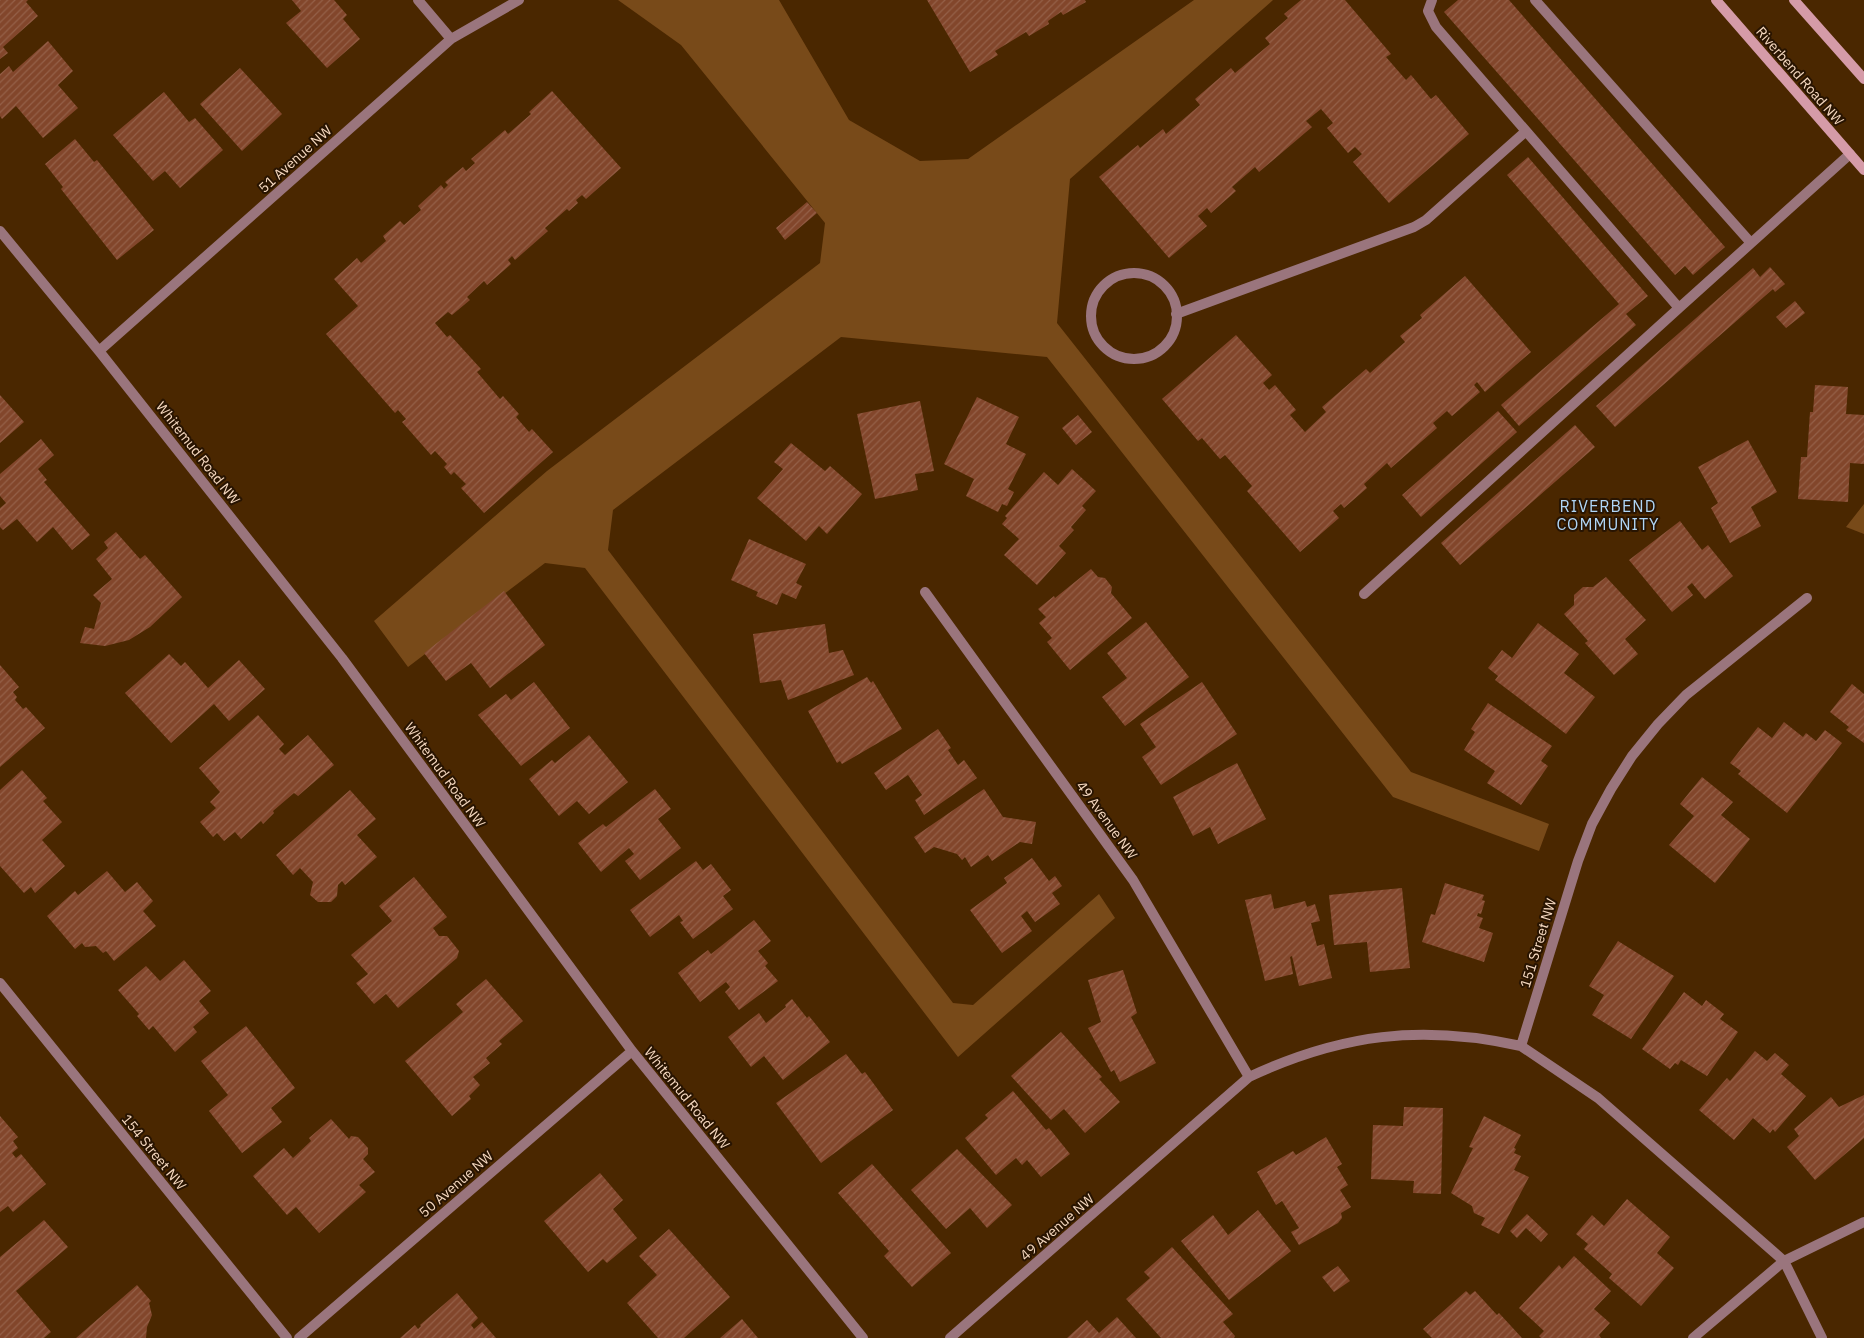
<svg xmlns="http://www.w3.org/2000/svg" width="1864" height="1338" font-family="'IBM Plex Sans',sans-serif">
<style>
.green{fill:#784a19}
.building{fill:url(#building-hatch)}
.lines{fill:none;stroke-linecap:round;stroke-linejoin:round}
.lane{stroke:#9a757d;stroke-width:10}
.street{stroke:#9a757d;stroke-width:10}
.secondary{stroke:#d59ba8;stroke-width:10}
.labels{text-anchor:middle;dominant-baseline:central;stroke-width:4;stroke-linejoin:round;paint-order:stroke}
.street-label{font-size:14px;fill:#f6d9c0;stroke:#281401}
.quarter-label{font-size:16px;letter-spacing:1px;fill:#b0d6f6;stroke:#281401}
</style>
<defs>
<pattern id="building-hatch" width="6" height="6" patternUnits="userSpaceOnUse" patternTransform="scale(1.25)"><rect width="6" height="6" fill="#82462b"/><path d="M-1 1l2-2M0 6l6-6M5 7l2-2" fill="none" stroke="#946048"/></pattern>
</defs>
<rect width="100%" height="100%" fill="#4a2700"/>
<path class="green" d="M618 0H779L849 120 920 161 968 159 1194 0H1273L1070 179 1057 323 1411 772 1549 824 1539 851 1393 797 1047 357 841 337 613 510 608 550 953 1003 973 1005 1099 894 1115 918 958 1057 585 568 545 563 408 667 374 621 547 471 820 263 825 223 681 45Z
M1864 504V534L1846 527Z"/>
<path class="building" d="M0 0H28L26 2 38 16 3 47 8 53 0 59Z
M292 0H334L347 15 343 19 360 39 327 68 286 23 301 11Z
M927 0H1085L1086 2 1063 15 1061 12 1048 21 1049 24 1029 36 1026 32 995 51 998 55 970 72Z
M1301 0H1345L1391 54 1386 57 1406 80 1411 75 1431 99 1436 95 1469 134 1389 203 1353 162 1362 154 1355 147 1348 153 1327 128 1333 123 1321 109 1306 121 1312 127 1259 172 1255 167 1232 187 1236 191 1211 213 1207 208 1198 216 1207 226 1169 258 1099 177 1138 145 1140 148 1163 129 1166 134 1200 105 1195 99 1231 68 1235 73 1270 44 1265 38 1288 18 1284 14Z
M1458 0H1509L1725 247 1693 275 1685 266 1675 275 1444 12Z
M48 41 73 71 58 85 78 108 43 138 16 106 2 119 0 116V74L9 66 13 72Z
M240 68 282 114 242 151 200 104Z
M552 91 621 168 586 199 582 195 576 200 578 203 569 211 567 209 545 228 548 231 515 260 512 256 508 260 511 264 487 285 484 281 467 297 470 300 452 315 448 312 435 323 447 337 450 335 481 369 477 372 500 399 503 396 519 414 516 417 529 432 532 429 553 452 484 513 461 488 466 484 454 472 451 475 444 467 447 464 435 451 431 455 402 422 406 419 398 410 395 413 326 334 358 306 334 279 357 258 361 263 386 241 383 236 400 221 404 225 421 210 418 206 441 185 444 189 448 185 445 182 463 167 466 171 475 163 471 159 505 130 508 134 531 114 529 112Z
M164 92 189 122 195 118 223 150 180 188 165 171 153 181 113 135Z
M75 139 94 162 97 160 154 230 117 260 61 189 63 187 45 164Z
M1528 157 1648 296 1626 314 1636 325 1519 426 1501 405 1619 304 1507 175Z
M807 202 817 213 785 240 776 228Z
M1770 267 1785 284 1775 292 1773 289 1615 427 1596 406 1753 268 1760 277Z
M1465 276 1531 352 1485 392 1477 382 1474 385 1480 392 1452 416 1447 411 1433 423 1437 428 1391 468 1387 463 1364 484 1367 488 1344 508 1341 504 1333 511 1339 518 1300 552 1247 491 1252 486 1225 455 1220 459 1202 438 1198 441 1162 399 1236 335 1272 375 1263 383 1269 390 1275 385 1296 410 1290 415 1305 432 1326 412 1322 407 1366 369 1370 373 1405 342 1400 336 1422 318 1420 315Z
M1795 301 1805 313 1786 328 1776 317Z
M1815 385 1848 387 1846 414 1864 415V464L1850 463 1848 502 1798 499 1801 457H1807L1810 412H1813Z
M0 395 24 422 0 443Z
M977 397 1019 417 1006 444 1026 454 1008 489 1014 492 1007 506 1002 504 998 512 966 496 974 479 944 464Z
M920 401 934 471 915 474 918 490 875 499 857 414Z
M1498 411 1517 432 1421 517 1402 495Z
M1078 415 1092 432 1076 445 1062 428Z
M1575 425 1595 447 1460 565 1441 543Z
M41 439 54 455 38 469 47 480 44 482 90 535 72 550 53 527 37 542 17 519 3 530 0 527V508L6 503 0 496V474Z
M1748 440 1777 492 1751 507 1761 526 1730 543 1711 508 1718 503 1698 467Z
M791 443 825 471 830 466 862 494 827 534 819 526 806 541 757 498 783 469 774 462Z
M1072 469 1096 491 1082 506 1086 510 1071 527 1074 530 1059 546 1066 553 1037 585 1004 555 1019 539 1002 524 1007 518 1005 516 1044 472 1058 485Z
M1680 521 1702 550 1708 545 1733 576 1705 599 1692 583 1687 587 1693 595 1672 612 1629 560Z
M116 532 140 559 145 555 182 597 150 627 129 640 105 646 80 643 85 627 94 629 101 603 93 595 112 579 96 559 108 548 104 542Z
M749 539 806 564 796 583 802 586 796 599 782 593 777 605 756 596 758 592 731 580Z
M1091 569 1098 577 1105 578 1112 587 1111 593 1132 618 1070 670 1047 642 1052 638 1039 623 1046 617 1038 609 1054 596 1055 598Z
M1606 577 1646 620 1625 639 1638 654 1614 675 1585 643 1588 641 1564 614 1574 605V595L1583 587H1593Z
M504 591 545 645 490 688 471 663 446 681 424 653Z
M1146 622 1189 677 1125 726 1102 697 1127 678 1107 653Z
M1538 623 1579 654 1564 673 1595 697 1566 734 1495 680 1498 676 1488 668 1502 650 1512 658Z
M825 624 829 653 843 650 854 675 788 700 781 680 760 683 753 634Z
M169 654 181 666 185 662 208 688 239 660 265 689 229 721 214 704 171 743 125 693Z
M0 665 19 687 13 692 17 697 15 700 23 709 26 707 45 728 0 767Z
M867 677 871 683 873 681 902 729 842 764 840 761 837 763 808 711Z
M534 682 570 728 521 766 478 715 506 694 511 700Z
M1202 682 1237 734 1161 785 1142 757 1156 747 1140 724Z
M1852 684 1864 694V743L1846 730 1849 727 1830 712Z
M1488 703 1552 746 1541 761 1548 766 1521 805 1487 783 1495 771 1464 750 1475 732 1471 729Z
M258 715 284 744 279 749 285 755 308 735 334 765 298 796 294 793 273 811 274 813 263 824 261 821 241 839 235 832 224 841 217 833 213 837 200 822 216 808 210 802 220 792 199 768Z
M1784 722 1803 737 1806 733 1816 741 1825 730 1842 743 1787 813 1738 774 1741 771 1730 763 1758 727 1772 738Z
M938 729 951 748 948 750 958 765 964 760 977 778 924 815 915 800 922 795 908 775 886 790 874 773Z
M589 735 628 782 589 814 577 801 559 816 529 779 552 760 555 763Z
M1237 763 1266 819 1218 844 1210 827 1193 836 1173 797Z
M22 770 47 798 43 801 62 822 42 840 65 866 35 893 31 887 24 893 0 866V790Z
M1702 777 1733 802 1721 815 1750 839 1715 883 1669 845 1694 816 1680 804Z
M655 789 671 809 658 819 681 848 640 880 625 861 634 854 629 848 601 872 578 843 603 824 606 827Z
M984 789 1003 817 1036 822 1032 844 1020 842 992 861 988 855 971 867 965 857 962 860 957 854 934 847 925 853 914 837Z
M350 790 376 819 357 835 377 857 345 885 342 881 338 885 337 896 331 902H318L310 895 313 882 300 868 293 875 276 855Z
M1032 858 1049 881 1055 876 1062 886 1052 893 1060 904 1035 922 1027 911 1021 916 1032 931 1002 953 970 910 1007 883 1004 878Z
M696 861 703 870 711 864 731 890 723 896 733 909 693 939 680 922 683 921 679 915 650 937 630 910Z
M107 871 125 892 137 882 153 901 143 911 156 926 114 961 106 951 103 953 96 946 85 947 82 943 75 949 47 916 75 891 78 895Z
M414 877 447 917 433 928 439 936H447L459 951 457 958 398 1008 386 994 374 1004 356 983 368 974 351 955 392 921 379 906Z
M1445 883 1484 895 1482 900 1485 901 1481 914 1478 913 1477 916 1483 918 1479 928 1493 933 1484 962 1422 942 1431 914 1435 915Z
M1402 888 1410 968 1370 972 1367 942 1334 945 1329 895Z
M1271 894 1274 909 1305 901 1307 907 1315 904 1320 921 1311 923 1317 946 1324 944 1332 978 1299 986 1292 956 1290 957 1293 974 1265 981 1245 900Z
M754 920 771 941 758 951 768 963 765 966 778 981 739 1010 725 992 730 987 726 982 700 1002 678 973 708 950 711 954Z
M1618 941 1674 976 1631 1039 1592 1015 1604 995 1589 986Z
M184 960 211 991 199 1001 209 1013 193 1027 197 1032 175 1052 153 1026 149 1030 137 1016 139 1014 118 990 146 966 160 981Z
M1123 970 1137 1013 1131 1017 1156 1063 1120 1082 1114 1070 1111 1072 1088 1028 1101 1022 1088 980Z
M486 979 523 1021 499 1041 502 1044 486 1058 490 1063 473 1077 480 1085 469 1096 471 1099 452 1116 405 1061 463 1012 456 1004Z
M1684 992 1702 1006 1706 1000 1724 1014 1720 1019 1738 1032 1707 1076 1681 1060 1678 1065 1675 1063 1670 1069 1642 1049Z
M792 999 807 1018 809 1016 830 1042 783 1080 764 1056 751 1067 728 1037 759 1013 766 1023 786 1007 785 1005Z
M246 1026 295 1088 271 1108 282 1122 242 1153 209 1111 228 1095 201 1061Z
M1061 1032 1102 1077 1099 1079 1120 1102 1085 1133 1064 1109 1051 1120 1011 1076Z
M1755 1051 1767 1061 1775 1053 1789 1065 1781 1074 1806 1096 1775 1132 1773 1129 1770 1133 1753 1118 1734 1140 1699 1110 1727 1078 1730 1081Z
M846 1054 862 1074 865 1072 893 1110 821 1163 776 1103Z
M1013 1091 1046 1130 1049 1128 1070 1154 1041 1177 1027 1160 1022 1165 1016 1158 996 1175 965 1138 988 1118 985 1115Z
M1864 1095V1138L1815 1180 1787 1147 1799 1136 1794 1129 1831 1097 1839 1107Z
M1404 1107 1443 1108 1441 1194 1413 1193 1414 1181 1371 1179 1373 1125 1403 1126Z
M0 1116 18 1137 13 1141 18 1148 12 1153 16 1158 21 1154 46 1184 13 1212 8 1206 0 1212Z
M1484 1116 1521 1135 1514 1148 1516 1149 1514 1153 1521 1156 1514 1170 1529 1177 1499 1234 1481 1225 1485 1218 1474 1213 1472 1206 1451 1193 1473 1148 1469 1147Z
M331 1119 349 1139 351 1136 358 1137 368 1148V1154L363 1159 375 1172 359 1185 366 1192 319 1233 296 1207 287 1215 253 1176 284 1148 293 1158 311 1141 309 1138Z
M1326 1137 1342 1164 1337 1167 1348 1185 1340 1190 1351 1207 1341 1213 1342 1218 1338 1223 1299 1245 1291 1232 1299 1228 1282 1201 1276 1205 1257 1172 1293 1151 1296 1155Z
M957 1149 1012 1205 987 1228 970 1208 946 1229 911 1190Z
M872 1164 951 1253 912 1287 884 1256 889 1251 838 1193Z
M600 1173 623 1200 613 1209 637 1238 607 1263 603 1259 588 1272 544 1221Z
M1627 1199 1670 1237 1657 1253 1674 1268 1641 1306 1609 1278 1612 1274 1584 1249 1588 1244 1576 1234 1592 1215 1604 1226Z
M1258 1210 1291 1251 1229 1300 1181 1241 1213 1215 1228 1235Z
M1527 1214 1548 1234 1541 1242 1526 1228 1517 1238 1510 1231Z
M44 1220 68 1247 16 1291 51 1332 44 1338H0V1257Z
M669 1229 730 1297 684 1338H658L627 1303 657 1275 639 1256Z
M1172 1247 1233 1314 1223 1322 1235 1336 1234 1338H1161L1126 1299 1150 1278 1144 1272Z
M1574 1256 1611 1291 1594 1309 1610 1323 1599 1335 1601 1338H1541L1539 1336 1544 1331 1519 1308 1559 1265 1562 1269Z
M1338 1266 1350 1281 1334 1292 1322 1277Z
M137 1285 151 1301 149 1303 152 1315 147 1327 146 1338H76Z
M1466 1291 1470 1295 1475 1291 1497 1315 1499 1313 1522 1338H1432L1423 1329Z
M457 1293 478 1318 471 1325 474 1329 482 1322 496 1338H400L415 1325 418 1329 421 1326 420 1325Z
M1117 1317 1136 1338H1067L1087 1320 1099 1333Z
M742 1319 758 1338H720Z"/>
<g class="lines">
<path class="lane" d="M1432 0 1428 11 1436 27 1679 308 1850 154
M1535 0 1751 243
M1091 316a43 43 0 1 1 86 0a43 43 0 1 1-86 0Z
M1176 314 1414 227 1426 220 1525 132
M1364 594 1679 308"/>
<path class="street" d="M418 0 451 39
M0 231 99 351 342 658 632 1051 863 1338
M99 351 451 39 519 0
M925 592 1133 880 1249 1077
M1807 598 1686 695 1658 724 1632 756 1611 789 1592 824 1578 861 1521 1046 1598 1098 1784 1261 1822 1338
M0 983 287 1338
M299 1338 632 1051
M950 1338 1249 1077C1341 1034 1421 1024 1521 1046
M1693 1338 1784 1261 1864 1222"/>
<path class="secondary" d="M1716 0 1864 170
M1794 0 1864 79"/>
</g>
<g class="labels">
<g class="street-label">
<text transform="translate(1800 76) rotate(49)">Riverbend Road NW</text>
<text transform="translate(295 159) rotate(-42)">51 Avenue NW</text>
<text transform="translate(198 453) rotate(52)">Whitemud Road NW</text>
<text transform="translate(445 775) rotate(54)">Whitemud Road NW</text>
<text transform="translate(1107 820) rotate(54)">49 Avenue NW</text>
<text transform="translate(1538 943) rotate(-73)">151 Street NW</text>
<text transform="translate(687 1098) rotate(51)">Whitemud Road NW</text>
<text transform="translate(154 1152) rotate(51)">154 Street NW</text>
<text transform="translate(456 1184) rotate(-41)">50 Avenue NW</text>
<text transform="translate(1057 1227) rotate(-41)">49 Avenue NW</text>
</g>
<g class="quarter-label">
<text x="1608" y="506">RIVERBEND<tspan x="1608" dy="18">COMMUNITY</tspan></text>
</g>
</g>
</svg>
